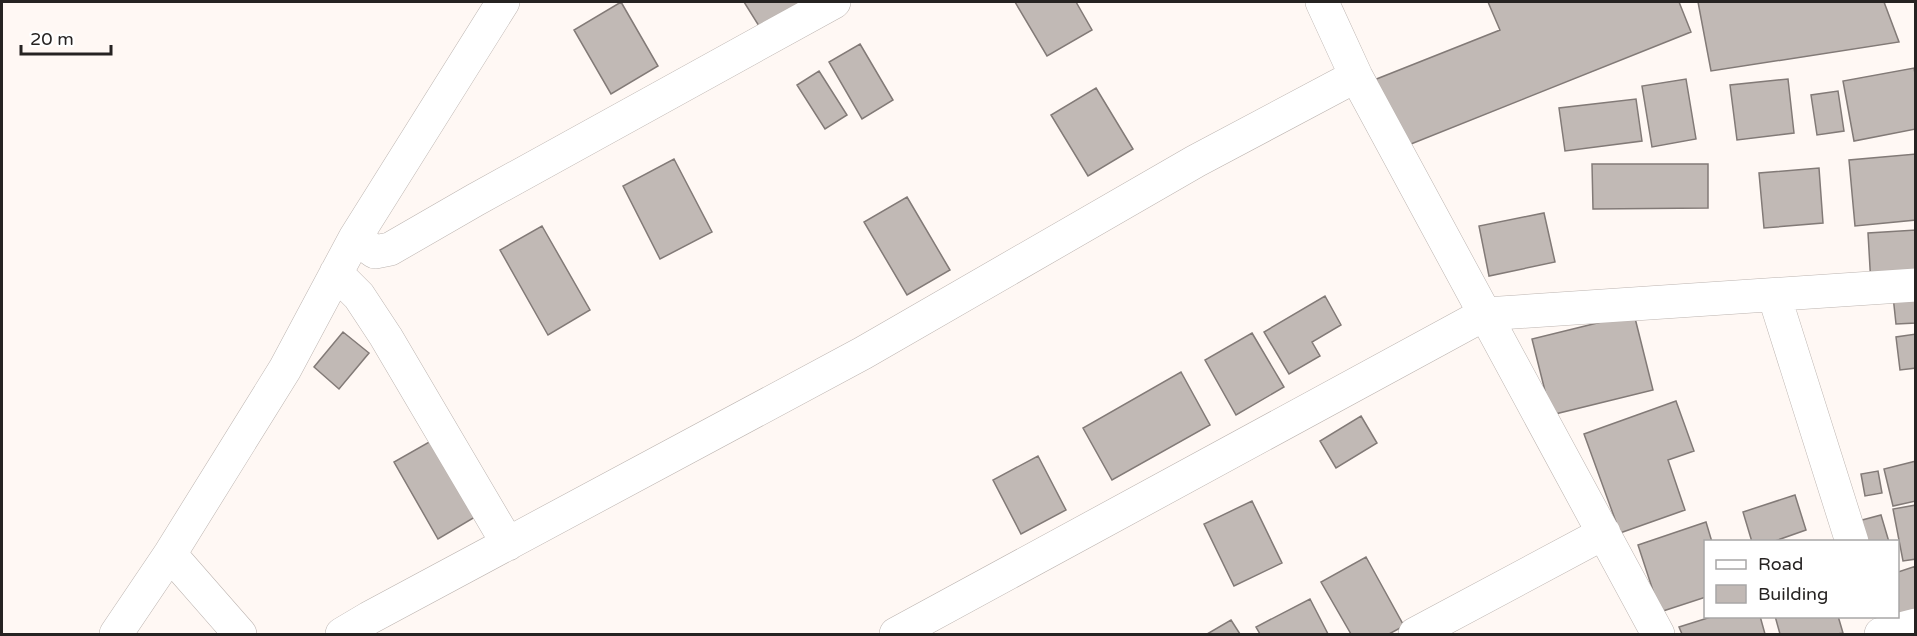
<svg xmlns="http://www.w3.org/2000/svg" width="1917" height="636" font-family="'Varela Round',sans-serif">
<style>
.building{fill:#c1b9b5;stroke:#827a77;stroke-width:1.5}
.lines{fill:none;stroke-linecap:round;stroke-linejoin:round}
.minor-casing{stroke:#bcb4b0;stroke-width:34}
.minor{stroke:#fff;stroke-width:33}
</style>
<rect width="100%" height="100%" fill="#fff8f4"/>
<path class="building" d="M621 2 658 66 611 94 574 30Z
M744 2H815L764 34Z
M1015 2H1076L1092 30 1047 56Z
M1488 2H1679L1691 32 1401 148 1374 80 1500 30Z
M1698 2H1884L1899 42 1711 71Z
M860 44 893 100 862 119 829 62Z
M1914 68 1916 79V129L1854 141 1843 81Z
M819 71 847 115 825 129 797 85Z
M1686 79 1696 139 1652 147 1642 86Z
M1788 79 1794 133 1737 140 1730 85Z
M1096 88 1133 149 1088 176 1051 115Z
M1838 91 1844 131 1817 135 1811 95Z
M1636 99 1642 141 1565 151 1559 108Z
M1916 154V220L1855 226 1849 160Z
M674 159 712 232 660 259 623 186Z
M1592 164H1708V208L1593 209Z
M1819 168 1823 223 1764 228 1759 173Z
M907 197 950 270 907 295 864 222Z
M1544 213 1555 262 1489 276 1479 226Z
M542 226 590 310 548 335 500 250Z
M1916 230V282L1871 285 1868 233Z
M1916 294V323L1896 324 1893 296Z
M1325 296 1341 325 1312 342 1320 356 1289 374 1264 332Z
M1634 314 1653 390 1551 415 1532 339Z
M343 332 369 353 339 389 314 367Z
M1252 333 1284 387 1236 415 1205 360Z
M1916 334V368L1900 370 1896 337Z
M1181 372 1210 425 1112 480 1083 428Z
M1676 401 1694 451 1668 460 1685 510 1620 533 1584 434Z
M1361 416 1377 443 1336 468 1320 441Z
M431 441 475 517 438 539 394 462Z
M1038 456 1066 510 1021 534 993 480Z
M1916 461V501L1893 506 1884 469Z
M1878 471 1882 493 1865 496 1861 474Z
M1795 495 1806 530 1772 542H1752L1743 512Z
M1252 501 1282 563 1234 586 1204 524Z
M1916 505V559L1903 561 1893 509Z
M1881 515 1889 542H1852L1847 524Z
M1706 522 1712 542H1706V597L1660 612 1638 545Z
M1366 557 1404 626 1389 634H1351L1321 582Z
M1916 566V621L1884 632 1879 616H1898V572Z
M1310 599 1328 634H1260L1256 627Z
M1714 616H1760L1765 634H1682L1679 627Z
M1775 616H1838L1843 633 1837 634H1780Z
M1231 620 1240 634H1207Z"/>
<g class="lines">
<defs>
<path id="minor" d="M1322 2 1356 76 1658 634
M355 238 375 252 390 249 475 200 834 2
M336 273 359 296 386 337 508 544
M1774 295 1852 542
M170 554 240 634
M116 634 170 554 285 369 355 238 503 2
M342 634 369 618 863 353 1196 161 1356 76
M896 634 1485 314 1916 285
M1415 634 1604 533
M1881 634 1916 625"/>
</defs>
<use href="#minor" class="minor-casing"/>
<use href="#minor" class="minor"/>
</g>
<rect width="1917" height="636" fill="none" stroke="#262322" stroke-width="6"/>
<rect x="1704" y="540" width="195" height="78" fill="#ffffff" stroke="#a8a7a7" stroke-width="1.5"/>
<rect x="1716" y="560" width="30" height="9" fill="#ffffff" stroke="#a8a7a7" stroke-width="1.5"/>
<text x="1758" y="570" font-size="18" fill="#262322">Road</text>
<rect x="1716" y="585" width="30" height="18" fill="#c1b9b5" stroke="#a8a7a7" stroke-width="1.5"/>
<text x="1758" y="600" font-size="18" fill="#262322">Building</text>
<path d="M21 45v9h90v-9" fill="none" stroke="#262322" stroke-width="3"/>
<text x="30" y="45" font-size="18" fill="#262322" stroke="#ffffff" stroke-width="4.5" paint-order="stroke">20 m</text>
</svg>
